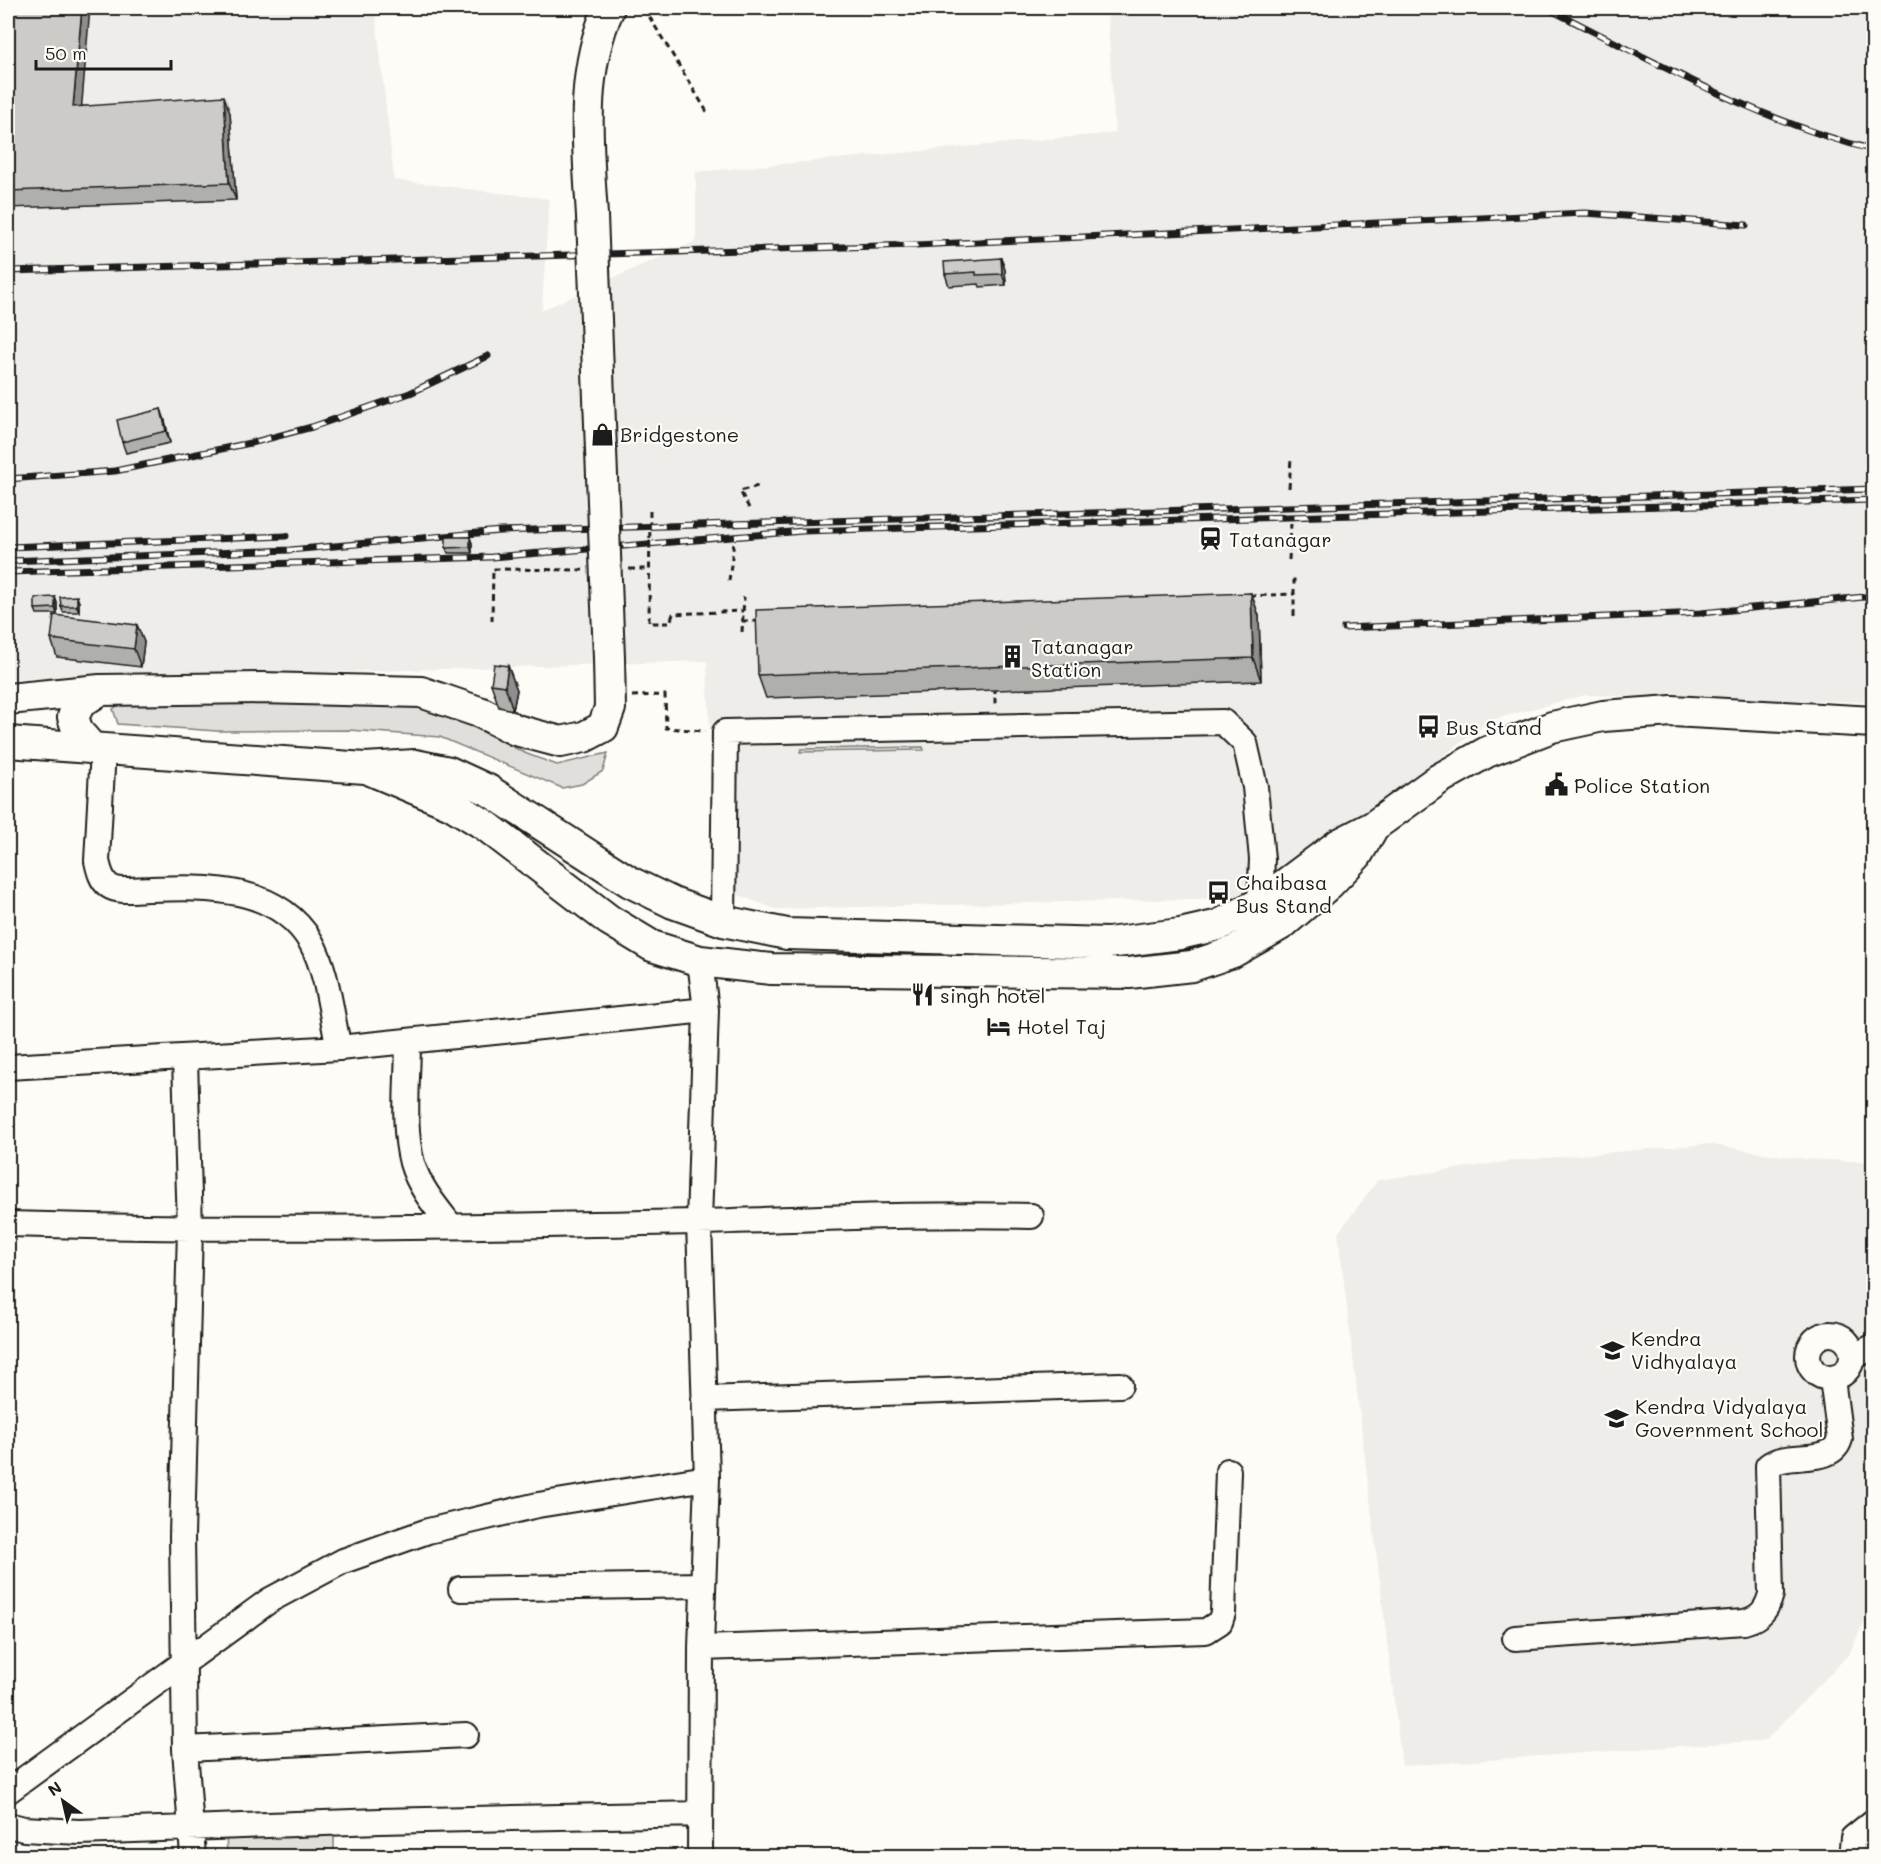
<svg xmlns="http://www.w3.org/2000/svg" width="1881" height="1864" font-family="Mali,sans-serif">
<style>
.built{fill:#eeede9}
.green{fill:#e0dfdb;stroke:#7e7e7c;stroke-width:1.5}
.lines{fill:none;stroke-linecap:round;stroke-linejoin:round}
.minor-casing{stroke:#1c1c1c;stroke-width:28}
.major-casing{stroke:#1c1c1c;stroke-width:34}
.path{stroke:#1c1c1c;stroke-width:3;stroke-dasharray:6 4.5;stroke-linecap:butt}
.minor{stroke:#fdfcf7;stroke-width:24}
.major{stroke:#fdfcf7;stroke-width:30}
.rail-casing{stroke:#1c1c1c;stroke-width:7}
.rail{stroke:#fdfcf7;stroke-width:4.5;stroke-dasharray:14;stroke-linecap:butt}
.major-bridge-casing{stroke:#1c1c1c;stroke-width:34;stroke-linecap:butt}
.major-bridge{stroke:#fdfcf7;stroke-width:30}
.wall{fill:#afafac;stroke:#1c1c1c;stroke-width:1.5}
.shaded-wall{fill:#8f8e8c;stroke:#1c1c1c;stroke-width:1.5}
.building{fill:#cccbc8;stroke:#1c1c1c;stroke-width:1.5}
.labels{text-anchor:middle;dominant-baseline:central;stroke-width:4.5;stroke-linejoin:round;paint-order:stroke}
.poi-label{font-size:20px;fill:#1c1c1c;stroke:#fdfcf7;text-anchor:start}
</style>
<rect width="100%" height="100%" fill="#fdfcf7"/>
<filter id="ink" filterUnits="userSpaceOnUse"><feTurbulence type="fractalNoise" baseFrequency=".0167" numOctaves="2"/><feDisplacementMap in="SourceGraphic" scale="12" xChannelSelector="R" yChannelSelector="G"/><feConvolveMatrix kernelMatrix="1 2 1 2 8 2 1 2 1" color-interpolation-filters="sRGB"/></filter>
<g filter="url(#ink)">
<path class="built" d="M8 8H375L394 180 549 199 542 310 696 241V172L1115 133 1107 8H1873V702L1585 695 1491 720 1312 854 1233 898 775 909 736 894 715 858 707 661 120 679 8 678Z
M1706 1144 1804 1159 1873 1162V1603L1849 1654 1766 1740 1402 1766 1338 1233 1378 1180 1511 1161Z"/>
<path class="green" d="M125 700 429 705 527 754 557 765 608 753 603 771 582 784 562 788 440 737 349 730 217 731 118 724 113 709Z
M923 747 924 750 800 752 801 749Z
M334 1828V1856H227L226 1833Z"/>
<g class="lines">
<defs>
<path id="minor" d="M103 750 97 861C99 870 101 880 109 886 119 893 138 889 150 889 208 887 277 885 311 942 328 972 331 1015 339 1048
M723 921 725 732 1223 722 1245 743 1255 787 1262 859 1260 903
M408 1042C408 1080 402 1125 412 1163 419 1187 436 1207 451 1226
M185 1059 190 1229 182 1536 185 1749 193 1856
M8 1067 339 1048 706 1010
M8 1224C237 1231 467 1227 697 1222 809 1219 920 1213 1031 1216
M1808 1356a22 22 0 1 1 44 0a22 22 0 1 1-44 0Z
M1852 1358 1874 1346
M704 1399 1120 1385
M461 1589 703 1585
M1515 1638 1744 1622C1760 1618 1767 1610 1771 1594L1768 1466C1787 1450 1832 1467 1840 1439L1832 1379
M701 1648 1206 1631 1220 1622 1223 1613 1228 1471
M185 1749 466 1735
M8 1791 270 1600 343 1561 428 1531 538 1505 707 1478
M8 1825 24 1829 79 1832 380 1821 700 1814
M700 1856 701 1648 707 1478 699 1222 706 1010 700 961
M1851 1856 1853 1838 1874 1821"/>
<path id="major" d="M592 216C588 146 579 74 609 8
M8 699 100 690 261 688 421 692 482 713 516 730 561 742 584 737 603 727 610 708 609 658
M8 742 365 768 415 765 449 772 488 790 630 882 673 903 723 921 787 934 1108 943 1180 934 1219 925 1260 903 1339 844 1374 826 1439 779 1487 752 1552 727 1603 716 1672 711 1874 722
M93 749 78 732 73 717 80 703 100 690
M373 771 451 804 485 825 609 920 652 946 700 961 771 969 1129 973 1192 966 1233 952 1282 924 1329 884 1357 855 1371 831"/>
</defs>
<use href="#minor" class="minor-casing"/>
<use href="#major" class="major-casing"/>
<path class="path" d="M644 8 709 115
M1289 488 1291 458
M749 508 740 491 758 486
M650 511 649 623H670L673 614 743 611
M1289 560 1291 523
M629 569H649
M729 581 734 541
M1250 596 1294 594
M1294 616V577
M492 621 493 569 583 570
M742 621H758
M742 632 744 597
M995 687V707
M632 696 665 695 666 728 705 731"/>
<use href="#minor" class="minor"/>
<use href="#major" class="major"/>
<defs>
<path id="rail" d="M1547 8C1653 61 1758 121 1874 150
M8 271 916 245 1585 213 1746 225
M8 479 115 471 255 442 312 427 410 393 488 356
M8 547 286 536
M8 561 290 550 500 531 1874 489
M8 572 492 557 803 531 1874 500
M1344 628 1701 613 1874 596"/>
</defs>
<use href="#rail" class="rail-casing"/>
<use href="#rail" class="rail"/>
<defs>
<path id="major-bridge" d="M592 216 609 658"/>
</defs>
<use href="#major-bridge" class="major-bridge-casing"/>
<use href="#major-bridge" class="major-bridge"/>
</g>
<path class="wall" d="M8 8 81 106 230 113 236 200 8 208Z
M1001 258 1005 270 1006 285 980 287 979 284 949 286 945 274Z
M161 409 165 421 170 443 126 453 122 442Z
M472 543V553H448L446 548Z
M1251 593 1259 616 1261 681 766 698 758 675Z
M55 597 57 603V614H37L35 609Z
M79 602V612H63L61 606Z
M137 625 144 642 141 667 57 657 51 639Z
M508 666 517 690 513 710 499 707 491 684Z"/>
<path class="shaded-wall" d="M82 8H90L80 125 73 107Z
M224 96 230 113 236 200 229 183Z
M1001 258 1005 270 1006 285 1002 274Z
M161 409 165 421 170 443 166 431Z
M470 537 472 543V553L470 547Z
M1251 593 1259 616 1261 681 1253 658Z
M77 596 79 602V612L77 606Z
M55 597 57 603V614L55 608Z
M137 625 144 642 141 667 134 649Z
M508 666 517 690 513 710 505 686Z"/>
<path class="building" d="M8 8H82L73 107 224 96 229 183 8 191Z
M1001 258 1002 274 976 275V272L945 274 944 262Z
M161 409 166 431 122 442 117 420Z
M446 537H470V547L446 548Z
M1251 593 1253 658 758 675 756 610Z
M77 596V606H61L60 597Z
M55 597V608L35 609V598Z
M54 615 137 625 134 649 51 639Z
M494 664 508 666 505 686 491 684Z"/>
</g>
<defs>
<symbol id="shop-bare" viewBox="-9 -9 18 18"><path d="M-5-2.5h2.3a2.7 3.5 0 0 1 5.4 0H5L5.5 6h-11ZM-1.5-2.5h3a1.5 2.3 0 0 0-3 0Z" fill="#1c1c1c" stroke="#fdfcf7" stroke-width="2.5" paint-order="stroke"/></symbol>
<symbol id="station-bare" viewBox="-9 -9 18 18"><path d="M-3-6H3Q5-6 5-4V2Q5 4 3 4L4.5 6H3L1.5 4h-3L-3 6H-4.5L-3 4Q-5 4-5 2V-4Q-5-6-3-6ZM-3.5-4v3h7v-3ZM-3.5 1v1.5H-2V1ZM2 1v1.5H3.5V1Z" fill="#1c1c1c" stroke="#fdfcf7" stroke-width="2.5" paint-order="stroke"/></symbol>
<symbol id="building-bare" viewBox="-9 -9 18 18"><path d="M-4-6H4V6H1V3H-1V6H-4ZM-2.5-4.3h1.7v1.8h-1.7ZM.8-4.3h1.7v1.8H.8ZM-2.5-1h1.7V.8h-1.7ZM.8-1h1.7V.8H.8Z" fill="#1c1c1c" stroke="#fdfcf7" stroke-width="2.5" paint-order="stroke"/></symbol>
<symbol id="bus-bare" viewBox="-9 -9 18 18"><path d="M-5-6H5V4H4V6H2V4H-2V6H-4V4H-5ZM-3.5-4V0h7V-4ZM-3.5 1.2v1.5H-2V1.2ZM2 1.2v1.5H3.5V1.2Z" fill="#1c1c1c" stroke="#fdfcf7" stroke-width="2.5" paint-order="stroke"/></symbol>
<symbol id="civic-bare" viewBox="-9 -9 18 18"><path d="M-.6-6.5H3V-4.5H.6V-3L4-1V1h2V6H-6V1h2V-1L-.6-3ZM-1.2 2.5V6h2.4V2.5Z" fill="#1c1c1c" stroke="#fdfcf7" stroke-width="2.5" paint-order="stroke"/></symbol>
<symbol id="restaurant-bare" viewBox="-9 -9 18 18"><path d="M-5-6h1v4h1v-4h1v4h1v-4h1v5L-1.5 .5V6h-2V.5L-5-1ZM5-6V6H3V1.5H1.5Q1.5-4 5-6Z" fill="#1c1c1c" stroke="#fdfcf7" stroke-width="2.5" paint-order="stroke"/></symbol>
<symbol id="hotel-bare" viewBox="-9 -9 18 18"><path d="M-6-4.5h1.5V1H6V5H4.5V3h-9V5H-6ZM-4 0a1.8 1.8 0 1 1 3.6 0ZM.5 0V-2.5h3Q6-2.5 6 0Z" fill="#1c1c1c" stroke="#fdfcf7" stroke-width="2.5" paint-order="stroke"/></symbol>
<symbol id="school-bare" viewBox="-9 -9 18 18"><path d="M0-5L7-2L0 1L-7-2ZM-4 1L0 2.5L4 1V4Q0 6-4 4Z" fill="#1c1c1c" stroke="#fdfcf7" stroke-width="2.5" paint-order="stroke"/></symbol>
</defs>
<g fill-rule="evenodd">
<use href="#shop-bare" x="586" y="418" width="33" height="33"/>
<use href="#station-bare" x="1194" y="522" width="33" height="33"/>
<use href="#building-bare" x="996" y="640" width="33" height="33"/>
<use href="#bus-bare" x="1412" y="710" width="33" height="33"/>
<use href="#civic-bare" x="1540" y="768" width="33" height="33"/>
<use href="#bus-bare" x="1202" y="876" width="33" height="33"/>
<use href="#restaurant-bare" x="906" y="978" width="33" height="33"/>
<use href="#hotel-bare" x="982" y="1010" width="33" height="33"/>
<use href="#school-bare" x="1596" y="1334" width="33" height="33"/>
<use href="#school-bare" x="1600" y="1402" width="33" height="33"/>
</g>
<g class="labels">
<g class="poi-label">
<text x="620" y="434">Bridgestone</text>
<text x="1229" y="539">Tatanagar</text>
<text x="1031" y="646">Tatanagar<tspan x="1031" dy="23">Station</tspan></text>
<text x="1446" y="727">Bus Stand</text>
<text x="1574" y="785">Police Station</text>
<text x="1236" y="882">Chaibasa<tspan x="1236" dy="23">Bus Stand</tspan></text>
<text x="940" y="995">singh hotel</text>
<text x="1017" y="1026">Hotel Taj</text>
<text x="1631" y="1338">Kendra<tspan x="1631" dy="23">Vidhyalaya</tspan></text>
<text x="1635" y="1406">Kendra Vidyalaya<tspan x="1635" dy="23">Government School</tspan></text>
</g>
</g>
<rect width="1881" height="1864" fill="none" stroke="#fdfcf7" stroke-width="30"/>
<rect x="15" y="15" width="1851" height="1834" fill="none" stroke="#1c1c1c" stroke-width="2" filter="url(#ink)"/>
<g transform="translate(63 1801) rotate(326)" stroke="#fdfcf7" stroke-width="4.5" paint-order="stroke">
<path d="M0-4.5L10 22L0 15L-10 22Z" fill="#1c1c1c"/>
<text y="-9" font-size="16" font-weight="bold" text-anchor="middle" fill="#1c1c1c">N</text>
</g>
<path d="M36 60v9h135v-9" fill="none" stroke="#1c1c1c" stroke-width="3"/>
<text x="45" y="60" font-size="18" fill="#1c1c1c" stroke="#fdfcf7" stroke-width="4.5" paint-order="stroke">50 m</text>
</svg>
